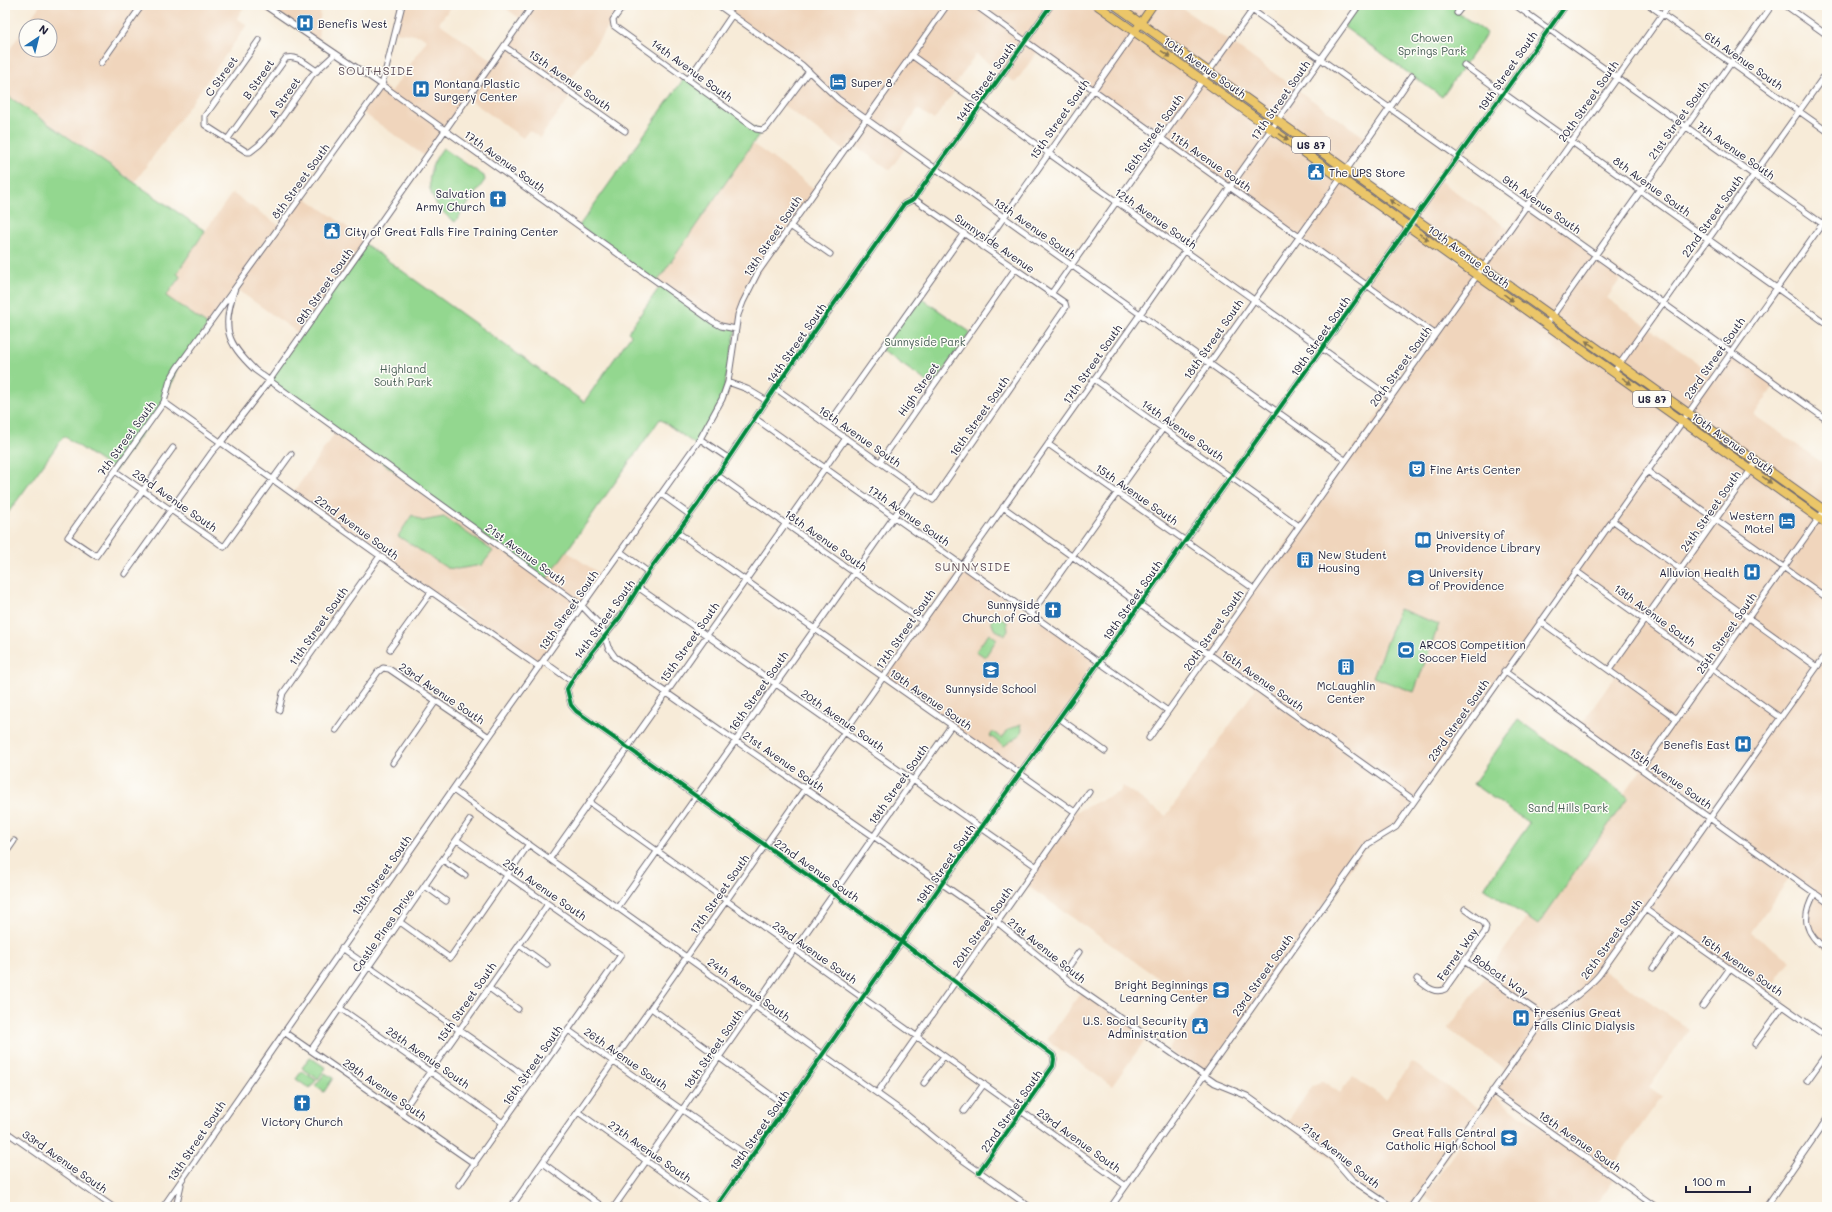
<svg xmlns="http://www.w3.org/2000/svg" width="1832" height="1212" font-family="Mali,sans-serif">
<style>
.built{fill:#f0d5bc;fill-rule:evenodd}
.green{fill:#93d78f;stroke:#5a7c65}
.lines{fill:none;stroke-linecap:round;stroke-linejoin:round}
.minor-casing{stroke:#6d6872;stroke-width:7}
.major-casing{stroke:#6d6872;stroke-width:9}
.highway-casing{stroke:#6d6872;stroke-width:10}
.minor{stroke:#fff;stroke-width:5}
.major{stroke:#ebc669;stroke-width:7}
.highway{stroke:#ebc669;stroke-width:8}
.cycleway-casing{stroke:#fdfcf7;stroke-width:6}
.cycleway{stroke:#00873e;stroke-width:4}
.oneway{fill:#867452}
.labels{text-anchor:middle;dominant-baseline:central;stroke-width:3;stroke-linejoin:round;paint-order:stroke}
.shield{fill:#fdfcf7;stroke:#646373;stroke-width:1}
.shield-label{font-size:10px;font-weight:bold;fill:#22223b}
.poi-label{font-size:11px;fill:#22223b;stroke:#fdfcf7;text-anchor:start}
.park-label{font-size:11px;fill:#4a6158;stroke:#fdfcf7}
.street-label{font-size:11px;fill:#22223b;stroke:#fdfcf7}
.neighbourhood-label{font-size:12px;letter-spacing:1px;fill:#62515a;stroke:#fdfcf7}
</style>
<rect width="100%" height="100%" fill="#fdfcf7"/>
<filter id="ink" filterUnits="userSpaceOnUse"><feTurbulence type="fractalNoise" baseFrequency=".025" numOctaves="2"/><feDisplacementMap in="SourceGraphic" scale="8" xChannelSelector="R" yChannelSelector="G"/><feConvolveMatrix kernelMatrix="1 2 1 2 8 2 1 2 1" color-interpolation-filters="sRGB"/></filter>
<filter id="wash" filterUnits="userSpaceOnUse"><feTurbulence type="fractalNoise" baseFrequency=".012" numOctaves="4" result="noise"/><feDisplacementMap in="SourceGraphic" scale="16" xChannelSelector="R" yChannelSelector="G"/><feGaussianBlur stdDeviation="0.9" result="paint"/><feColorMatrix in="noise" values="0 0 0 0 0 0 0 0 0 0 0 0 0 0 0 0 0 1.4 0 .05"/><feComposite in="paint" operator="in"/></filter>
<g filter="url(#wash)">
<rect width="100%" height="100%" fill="#f7ebd8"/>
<path class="built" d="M40 5H245L237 18 247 25 135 182 5 94V56ZM26 26H50V50H26Z
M264 5H321L318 42Z
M402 5H452L439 23 493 61 522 20 501 5H624L564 88 572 94 540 138 529 130 523 138 467 98 426 157 362 112 382 85 391 92 427 40 422 36 395 32Z
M717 5H1097L1827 524V950L1815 939 1806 921 1815 893 1791 876 1751 932 1790 960 1766 994 1646 909 1603 969 1689 1029 1649 1087 1662 1096 1609 1171 1494 1088 1506 1070 1448 1029 1527 918 1538 925 1628 797 1624 794 1641 769 1580 726 1616 675 1609 670 1644 620 1576 571 1396 827 1368 844 1204 1075 1168 1050 1199 1007 1025 884 1075 812 1119 792 1123 786 1166 816 1256 688 1208 653 1435 334 1038 51 1015 83 976 54 954 86 957 88 934 120 918 109 896 140 906 147 890 170 850 142 844 150 783 105 809 70Z
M1115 5H1178L1367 139 1346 169Z
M753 144 816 190 748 289 736 329 721 326 657 282Z
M1440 181 1509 229 1527 205 1624 274 1607 298 1709 371 1716 373 1731 351 1776 383 1754 415 1827 466V512L1414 218Z
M232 193 280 226 302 195 367 241 301 335 235 288 208 325 166 296 180 277 176 273Z
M337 430 546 580 566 551 603 576 539 667 293 493Z
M962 565 1099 663 1020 774 883 677Z
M1082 991 1148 1036 1112 1086 1047 1040Z
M1412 1062 1480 1109 1411 1207H1392L1352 1180 1339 1164 1286 1124 1313 1085 1323 1081 1340 1093 1352 1076 1386 1099Z
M1494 1096 1614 1180 1595 1207H1439L1424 1196Z"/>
<path class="green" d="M1359 5H1463L1458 13 1487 33 1442 97 1344 27Z
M685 77 756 129 762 130 657 282 579 226Z
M5 94 205 231 177 273 180 277 166 296 208 325 177 368 164 402 115 471 64 436 5 517Z
M443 148 484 176 485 180 455 222C426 202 421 176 443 148Z
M365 244 584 402 631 335 628 332 661 285 712 321 736 329 722 399 696 445 660 419 546 580 269 381Z
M918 296 970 332 933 386 880 349Z
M412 515 422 521 444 517 493 551 482 565 457 569 447 568 398 536Z
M1399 609 1439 624 1414 692 1373 677Z
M996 614 1007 622 1008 631 1005 635 994 629 991 621Z
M989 633 997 639 985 657 976 651Z
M1518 720 1628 797 1538 925 1484 888 1529 823 1473 784Z
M1021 724 1022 729 1020 735 1004 746 990 736 993 732 1002 738 1009 729Z
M310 1057 326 1068 318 1079 302 1068Z
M302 1071 316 1080 310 1089 296 1079Z
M325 1073 333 1078 324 1092 315 1086Z"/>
</g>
<g filter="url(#ink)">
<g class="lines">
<defs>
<path id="minor" d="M264 5 382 85 712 321 721 326 736 329
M624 5 613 20 614 26 756 129 762 130 767 127 809 71
M718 5 802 65 838 99 1345 460
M975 5 1435 334
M1245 5 1827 420
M1515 5 1827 227
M1649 5 1827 131
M1785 5 1827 35
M1457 13 1463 5
M259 40 205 116V125L247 152H250L259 145 273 130 312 75 335 54
M504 46 625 131
M911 55 1390 397
M101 63 142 5
M1464 65 1827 324
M688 80 732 15
M227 140 286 58C298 55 307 65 317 71
M790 226 830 254
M983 247 1135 31
M235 288C222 328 225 341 255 370L582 606 602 627 608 647 615 657 997 922 1079 989 1215 1083 1247 1096 1333 1158 1352 1180 1392 1207
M1051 294 1256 5
M1546 325 1772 5
M1614 372 1827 72
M1094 379 1299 526
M728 382 747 389 767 401
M775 388 933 500 1066 307 1065 303 914 199
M164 402 380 556 539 667
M756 419 1168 711
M828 425 964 233
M700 439 728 458
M1048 444 1254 589
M173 448 96 556 68 537 164 402 170 380 177 368 382 85 402 5
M880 462 1015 269
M115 471 224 547 291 454
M1647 471 1827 598
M717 475 922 621
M661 494 690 515
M1003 507 1414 800
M1612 520 1817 667
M677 532 1075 812
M621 552 648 572
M1576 571 1781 718
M125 574 212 452 222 441 269 381 533 5
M639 588 1037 867
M1031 614 1322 205 1412 76
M1540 621 1677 719
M390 649 431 592
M543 661 571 681
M1609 670 1757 461
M1504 671 1827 902
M279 710 283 693 380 556
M1059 718 1105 751
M1774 727 1827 653
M336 730 378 672 383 668 389 669 489 737
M1149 738 1669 5
M393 763 436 701
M1641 769 1826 508
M453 790 903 1112 954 1154 1030 1207
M590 803 1126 1186
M457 840 621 955 459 1185
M5 854 14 841
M550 858 846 438
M443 860 465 875
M425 886 446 901
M1815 893C1801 917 1804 933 1827 950
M618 907 915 487
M1645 909 1827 1037
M400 922 450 958 529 844
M519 945 547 965
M342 948 532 1081
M1464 961 1547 1018
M1653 968 1678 932
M1062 976 1079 952
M1417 979C1425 985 1434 995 1445 989L1485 932 1486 927 1484 923 1465 909
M489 988 518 1009
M1703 1006 1730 968
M340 1008 503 1123
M651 1008 786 1106
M568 1030 751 1158
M284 1032 475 1164
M1755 1044 1783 1006
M311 1050 470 820
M1807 1081 1827 1053
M924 1083 944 1056
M1492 1091 1656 1207
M877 1093 1089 792
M964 1111 984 1084
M578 1112 711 1207
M401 1113 548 904
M5 1131 113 1207
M543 1163 603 1207
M979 1172 1053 1066 1054 1059 1053 1055 902 942 576 711 571 705 567 689 578 670 620 617 648 572 698 504 775 388 904 204 914 199 1051 5
M163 1207 489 737 700 439 722 399 728 382 738 315 743 302 758 272 947 5
M176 1207 181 1185
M511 1207 903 649 1359 5
M614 1207 951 726
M716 1207 981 828 1566 5
M1111 1207 1368 844 1396 827 1827 217
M1411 1207 1538 1027C1557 1008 1581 996 1599 975L1773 729
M1766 1207 1827 1119"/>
<path id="major" d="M1135 31 1153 5"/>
<path id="highway" d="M1097 5 1827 524
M1115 5 1827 512"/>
</defs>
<use href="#minor" class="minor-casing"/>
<use href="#major" class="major-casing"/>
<use href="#highway" class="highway-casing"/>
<use href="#minor" class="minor"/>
<use href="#major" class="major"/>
<use href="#highway" class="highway"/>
<defs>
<path id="cycleway" d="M979 1172 1053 1066 1054 1059 1053 1055 902 942 576 711 571 705 567 689 578 670 620 617 648 572 698 504 775 388 904 204 914 199 1051 5
M716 1207 981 828 1566 5"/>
</defs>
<use href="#cycleway" class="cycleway-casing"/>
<use href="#cycleway" class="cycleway"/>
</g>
<defs><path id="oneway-solid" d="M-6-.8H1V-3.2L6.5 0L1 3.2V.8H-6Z"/></defs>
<g class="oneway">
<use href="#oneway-solid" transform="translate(1166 54) rotate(35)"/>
<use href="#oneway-solid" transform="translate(1284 137) rotate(35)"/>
<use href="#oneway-solid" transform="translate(1394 203) rotate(-144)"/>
<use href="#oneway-solid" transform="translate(1424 237) rotate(35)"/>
<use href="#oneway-solid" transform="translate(1509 298) rotate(36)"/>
<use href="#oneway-solid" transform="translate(1590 344) rotate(-145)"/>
<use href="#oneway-solid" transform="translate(1627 381) rotate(35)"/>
<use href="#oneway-solid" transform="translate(1767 480) rotate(36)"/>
</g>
</g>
<defs>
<symbol id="hospital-square" viewBox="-11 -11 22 22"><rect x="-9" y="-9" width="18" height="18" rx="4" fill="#1f6fb2" stroke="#fdfcf7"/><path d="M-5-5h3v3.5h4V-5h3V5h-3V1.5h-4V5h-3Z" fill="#fff"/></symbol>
<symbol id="hotel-square" viewBox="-11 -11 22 22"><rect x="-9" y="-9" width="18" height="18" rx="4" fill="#1f6fb2" stroke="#fdfcf7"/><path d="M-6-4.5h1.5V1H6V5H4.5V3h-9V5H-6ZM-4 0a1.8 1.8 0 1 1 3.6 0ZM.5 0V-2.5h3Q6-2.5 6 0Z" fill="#fff"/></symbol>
<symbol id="civic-square" viewBox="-11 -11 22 22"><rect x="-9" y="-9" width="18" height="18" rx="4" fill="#1f6fb2" stroke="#fdfcf7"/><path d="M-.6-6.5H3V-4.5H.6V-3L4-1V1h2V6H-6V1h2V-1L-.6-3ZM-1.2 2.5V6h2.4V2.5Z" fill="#fff"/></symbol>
<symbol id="church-square" viewBox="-11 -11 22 22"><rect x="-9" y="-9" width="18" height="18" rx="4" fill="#1f6fb2" stroke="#fdfcf7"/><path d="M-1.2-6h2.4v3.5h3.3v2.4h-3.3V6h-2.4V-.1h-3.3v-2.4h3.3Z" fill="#fff"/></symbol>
<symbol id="theatre-square" viewBox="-11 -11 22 22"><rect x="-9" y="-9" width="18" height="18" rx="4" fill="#1f6fb2" stroke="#fdfcf7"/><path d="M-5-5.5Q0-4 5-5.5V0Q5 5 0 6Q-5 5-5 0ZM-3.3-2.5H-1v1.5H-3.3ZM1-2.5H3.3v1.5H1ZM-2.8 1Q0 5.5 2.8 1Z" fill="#fff"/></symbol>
<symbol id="library-square" viewBox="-11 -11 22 22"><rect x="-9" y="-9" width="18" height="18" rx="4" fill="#1f6fb2" stroke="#fdfcf7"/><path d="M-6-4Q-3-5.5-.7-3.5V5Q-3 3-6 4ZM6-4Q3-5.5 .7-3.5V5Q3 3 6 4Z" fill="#fff"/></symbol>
<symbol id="building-square" viewBox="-11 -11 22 22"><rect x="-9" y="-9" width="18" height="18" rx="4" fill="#1f6fb2" stroke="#fdfcf7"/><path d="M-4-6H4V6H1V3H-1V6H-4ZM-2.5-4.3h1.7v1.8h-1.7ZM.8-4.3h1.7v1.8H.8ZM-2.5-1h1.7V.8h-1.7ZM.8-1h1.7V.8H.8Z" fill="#fff"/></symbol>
<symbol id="university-square" viewBox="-11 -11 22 22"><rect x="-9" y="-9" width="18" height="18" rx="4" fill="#1f6fb2" stroke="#fdfcf7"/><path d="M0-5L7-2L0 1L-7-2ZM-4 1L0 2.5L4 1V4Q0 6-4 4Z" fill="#fff"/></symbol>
<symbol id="stadium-square" viewBox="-11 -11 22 22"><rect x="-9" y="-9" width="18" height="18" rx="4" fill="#1f6fb2" stroke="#fdfcf7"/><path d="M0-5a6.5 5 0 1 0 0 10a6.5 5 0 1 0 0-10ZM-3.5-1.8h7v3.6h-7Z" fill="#fff"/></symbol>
<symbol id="school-square" viewBox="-11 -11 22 22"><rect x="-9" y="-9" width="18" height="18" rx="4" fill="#1f6fb2" stroke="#fdfcf7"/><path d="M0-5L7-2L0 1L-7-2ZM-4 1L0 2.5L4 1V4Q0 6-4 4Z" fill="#fff"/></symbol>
</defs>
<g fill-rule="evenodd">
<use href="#hospital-square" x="295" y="13" width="20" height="20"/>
<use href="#hotel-square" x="828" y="72" width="20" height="20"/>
<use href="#hospital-square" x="411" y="79" width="20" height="20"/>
<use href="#civic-square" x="1306" y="162" width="20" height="20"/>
<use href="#church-square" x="488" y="189" width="20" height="20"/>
<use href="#civic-square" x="322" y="221" width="20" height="20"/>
<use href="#theatre-square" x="1407" y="459" width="20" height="20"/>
<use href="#hotel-square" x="1777" y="511" width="20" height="20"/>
<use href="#library-square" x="1413" y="530" width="20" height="20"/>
<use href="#building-square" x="1295" y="550" width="20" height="20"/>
<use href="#hospital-square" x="1742" y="562" width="20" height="20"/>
<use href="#university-square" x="1406" y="568" width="20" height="20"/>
<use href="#church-square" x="1043" y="600" width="20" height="20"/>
<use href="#stadium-square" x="1396" y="640" width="20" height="20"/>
<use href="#building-square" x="1336" y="657" width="20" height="20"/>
<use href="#school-square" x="981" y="660" width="20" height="20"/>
<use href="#hospital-square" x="1733" y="734" width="20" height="20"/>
<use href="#school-square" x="1211" y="980" width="20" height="20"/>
<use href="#hospital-square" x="1511" y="1008" width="20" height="20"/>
<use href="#civic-square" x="1190" y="1016" width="20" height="20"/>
<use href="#church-square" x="292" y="1093" width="20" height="20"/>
<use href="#school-square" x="1499" y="1128" width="20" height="20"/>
</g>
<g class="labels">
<g class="shield">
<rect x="1292" y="137" width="38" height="16" rx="3"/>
<rect x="1633" y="391" width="38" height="16" rx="3"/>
</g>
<g class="shield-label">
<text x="1311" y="145">US 87</text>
<text x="1652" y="399">US 87</text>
</g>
<g class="poi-label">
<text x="318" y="23">Benefis West</text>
<text x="851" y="82">Super 8</text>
<text x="434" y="83">Montana Plastic<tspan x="434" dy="13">Surgery Center</tspan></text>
<text x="1329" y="172">The UPS Store</text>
<text x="485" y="193" text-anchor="end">Salvation<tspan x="485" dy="13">Army Church</tspan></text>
<text x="345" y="231">City of Great Falls Fire Training Center</text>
<text x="1430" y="469">Fine Arts Center</text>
<text x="1774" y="515" text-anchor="end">Western<tspan x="1774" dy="13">Motel</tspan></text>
<text x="1436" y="534">University of<tspan x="1436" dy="13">Providence Library</tspan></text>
<text x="1318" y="554">New Student<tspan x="1318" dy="13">Housing</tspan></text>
<text x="1429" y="572">University<tspan x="1429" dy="13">of Providence</tspan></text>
<text x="1739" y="572" text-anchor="end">Alluvion Health</text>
<text x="1040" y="604" text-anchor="end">Sunnyside<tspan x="1040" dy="13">Church of God</tspan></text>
<text x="1419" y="644">ARCOS Competition<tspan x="1419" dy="13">Soccer Field</tspan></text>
<text x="1346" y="685" text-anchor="middle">McLaughlin<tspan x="1346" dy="13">Center</tspan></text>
<text x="991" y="688" text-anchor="middle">Sunnyside School</text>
<text x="1730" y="744" text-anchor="end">Benefis East</text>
<text x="1208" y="984" text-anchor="end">Bright Beginnings<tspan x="1208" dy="13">Learning Center</tspan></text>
<text x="1534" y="1012">Fresenius Great<tspan x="1534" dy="13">Falls Clinic Dialysis</tspan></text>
<text x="1187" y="1020" text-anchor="end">U.S. Social Security<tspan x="1187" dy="13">Administration</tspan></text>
<text x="302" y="1121" text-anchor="middle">Victory Church</text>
<text x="1496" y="1132" text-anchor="end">Great Falls Central<tspan x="1496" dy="13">Catholic High School</tspan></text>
</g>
<g class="park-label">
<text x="1432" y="37">Chowen<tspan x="1432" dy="13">Springs Park</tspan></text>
<text x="925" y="341">Sunnyside Park</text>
<text x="403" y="368">Highland<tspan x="403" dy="13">South Park</tspan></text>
<text x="1568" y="807">Sand Hills Park</text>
</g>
<g class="street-label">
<text transform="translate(1744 60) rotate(35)">6th Avenue South</text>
<text transform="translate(1205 67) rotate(35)">10th Avenue South</text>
<text transform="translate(692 70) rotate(36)">14th Avenue South</text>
<text transform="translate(1507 71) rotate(-55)">19th Street South</text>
<text transform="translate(221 76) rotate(-54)">C Street</text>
<text transform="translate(258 79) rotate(-55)">B Street</text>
<text transform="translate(570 80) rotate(35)">15th Avenue South</text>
<text transform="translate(985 82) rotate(-55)">14th Street South</text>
<text transform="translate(284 97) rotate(-55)">A Street</text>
<text transform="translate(1280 100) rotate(-55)">17th Street South</text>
<text transform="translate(1588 101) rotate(-55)">20th Street South</text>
<text transform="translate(1059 119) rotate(-55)">15th Street South</text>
<text transform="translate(1678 120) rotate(-54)">21st Street South</text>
<text transform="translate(1153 134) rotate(-55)">16th Street South</text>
<text transform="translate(1736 150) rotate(35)">7th Avenue South</text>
<text transform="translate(505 161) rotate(36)">17th Avenue South</text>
<text transform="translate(1211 161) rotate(35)">11th Avenue South</text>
<text transform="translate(300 181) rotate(-54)">8th Street South</text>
<text transform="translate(1652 186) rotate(36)">8th Avenue South</text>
<text transform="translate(1542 204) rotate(35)">9th Avenue South</text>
<text transform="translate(1712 216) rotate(-55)">22nd Street South</text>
<text transform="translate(1156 218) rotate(35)">12th Avenue South</text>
<text transform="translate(1035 228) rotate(35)">13th Avenue South</text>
<text transform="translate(772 236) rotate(-56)">13th Street South</text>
<text transform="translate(995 243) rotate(35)">Sunnyside Avenue</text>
<text transform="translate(1469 256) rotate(36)">10th Avenue South</text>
<text transform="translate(324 286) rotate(-55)">9th Street South</text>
<text transform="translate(1320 336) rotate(-55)">19th Street South</text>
<text transform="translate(1213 339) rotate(-55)">18th Street South</text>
<text transform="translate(796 343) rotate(-55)">14th Street South</text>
<text transform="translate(1714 358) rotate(-55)">23rd Street South</text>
<text transform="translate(1092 364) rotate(-55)">17th Street South</text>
<text transform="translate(1400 366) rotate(-54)">20th Street South</text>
<text transform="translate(918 389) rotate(-55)">High Street</text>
<text transform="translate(979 416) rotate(-55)">16th Street South</text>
<text transform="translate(1183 430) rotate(35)">14th Avenue South</text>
<text transform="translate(860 436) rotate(35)">16th Avenue South</text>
<text transform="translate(126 438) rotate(-54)">7th Street South</text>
<text transform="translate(1733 443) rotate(35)">10th Avenue South</text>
<text transform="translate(1137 494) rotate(35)">15th Avenue South</text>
<text transform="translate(175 500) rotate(35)">23rd Avenue South</text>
<text transform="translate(1710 511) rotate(-55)">24th Street South</text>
<text transform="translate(909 515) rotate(35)">17th Avenue South</text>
<text transform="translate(357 527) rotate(36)">22nd Avenue South</text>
<text transform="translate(826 540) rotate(35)">18th Avenue South</text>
<text transform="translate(526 554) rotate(36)">21st Avenue South</text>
<text transform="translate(1132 600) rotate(-55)">19th Street South</text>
<text transform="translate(568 610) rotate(-55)">13th Street South</text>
<text transform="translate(1655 615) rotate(36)">13th Avenue South</text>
<text transform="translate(604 619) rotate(-54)">14th Street South</text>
<text transform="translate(318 626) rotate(-55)">11th Street South</text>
<text transform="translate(905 629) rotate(-55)">17th Street South</text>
<text transform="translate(1213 630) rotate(-55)">20th Street South</text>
<text transform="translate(1726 633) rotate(-55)">25th Street South</text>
<text transform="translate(689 642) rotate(-55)">15th Street South</text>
<text transform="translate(1263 680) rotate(35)">16th Avenue South</text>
<text transform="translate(758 691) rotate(-55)">16th Street South</text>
<text transform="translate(442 693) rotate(34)">23rd Avenue South</text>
<text transform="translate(931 699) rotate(35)">19th Avenue South</text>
<text transform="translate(843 720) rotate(35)">20th Avenue South</text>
<text transform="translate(1458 720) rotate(-55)">23rd Street South</text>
<text transform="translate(784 761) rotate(35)">21st Avenue South</text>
<text transform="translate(1671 778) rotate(35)">15th Avenue South</text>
<text transform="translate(898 784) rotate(-55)">18th Street South</text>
<text transform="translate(945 864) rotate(-55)">19th Street South</text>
<text transform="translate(817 870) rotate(35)">22nd Avenue South</text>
<text transform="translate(381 875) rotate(-55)">13th Street South</text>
<text transform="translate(545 889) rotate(35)">25th Avenue South</text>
<text transform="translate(719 894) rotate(-55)">17th Street South</text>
<text transform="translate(982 927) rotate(-55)">20th Street South</text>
<text transform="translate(383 930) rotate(-55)">Castle Pines Drive</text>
<text transform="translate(1611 939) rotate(-54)">26th Street South</text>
<text transform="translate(1047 950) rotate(39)">21st Avenue South</text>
<text transform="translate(815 952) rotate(35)">23rd Avenue South</text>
<text transform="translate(1457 954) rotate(-55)">Ferret Way</text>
<text transform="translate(1742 965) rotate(35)">16th Avenue South</text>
<text transform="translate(1262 975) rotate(-55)">23rd Street South</text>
<text transform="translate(1501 975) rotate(35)">Bobcat Way</text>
<text transform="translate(749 989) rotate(36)">24th Avenue South</text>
<text transform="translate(466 1002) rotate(-55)">15th Street South</text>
<text transform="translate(713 1049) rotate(-55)">18th Street South</text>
<text transform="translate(428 1057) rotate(35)">28th Avenue South</text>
<text transform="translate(626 1058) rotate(35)">26th Avenue South</text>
<text transform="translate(532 1065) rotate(-55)">16th Street South</text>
<text transform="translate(385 1089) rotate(35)">29th Avenue South</text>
<text transform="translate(1011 1111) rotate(-55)">22nd Street South</text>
<text transform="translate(759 1130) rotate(-55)">19th Street South</text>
<text transform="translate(1079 1140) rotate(36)">23rd Avenue South</text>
<text transform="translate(196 1141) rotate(-56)">13th Street South</text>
<text transform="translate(1580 1141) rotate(35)">18th Avenue South</text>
<text transform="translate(650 1151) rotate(35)">27th Avenue South</text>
<text transform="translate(1341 1155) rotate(39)">21st Avenue South</text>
<text transform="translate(65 1161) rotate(35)">33rd Avenue South</text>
</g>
<g class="neighbourhood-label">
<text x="376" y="70">SOUTHSIDE</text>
<text x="973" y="566">SUNNYSIDE</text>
</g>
</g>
<rect width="1832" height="1212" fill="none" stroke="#fdfcf7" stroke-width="20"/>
<g transform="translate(38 38) rotate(35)"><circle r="19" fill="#fdfcf7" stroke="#a5a5ac"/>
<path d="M0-3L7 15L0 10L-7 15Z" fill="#1f6fb2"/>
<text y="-6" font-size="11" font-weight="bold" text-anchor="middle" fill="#22223b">N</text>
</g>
<path d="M1686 1186v6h64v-6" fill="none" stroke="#22223b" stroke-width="2"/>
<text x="1692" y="1186" font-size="12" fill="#22223b" stroke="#fdfcf7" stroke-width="3" paint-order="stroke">100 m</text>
</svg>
